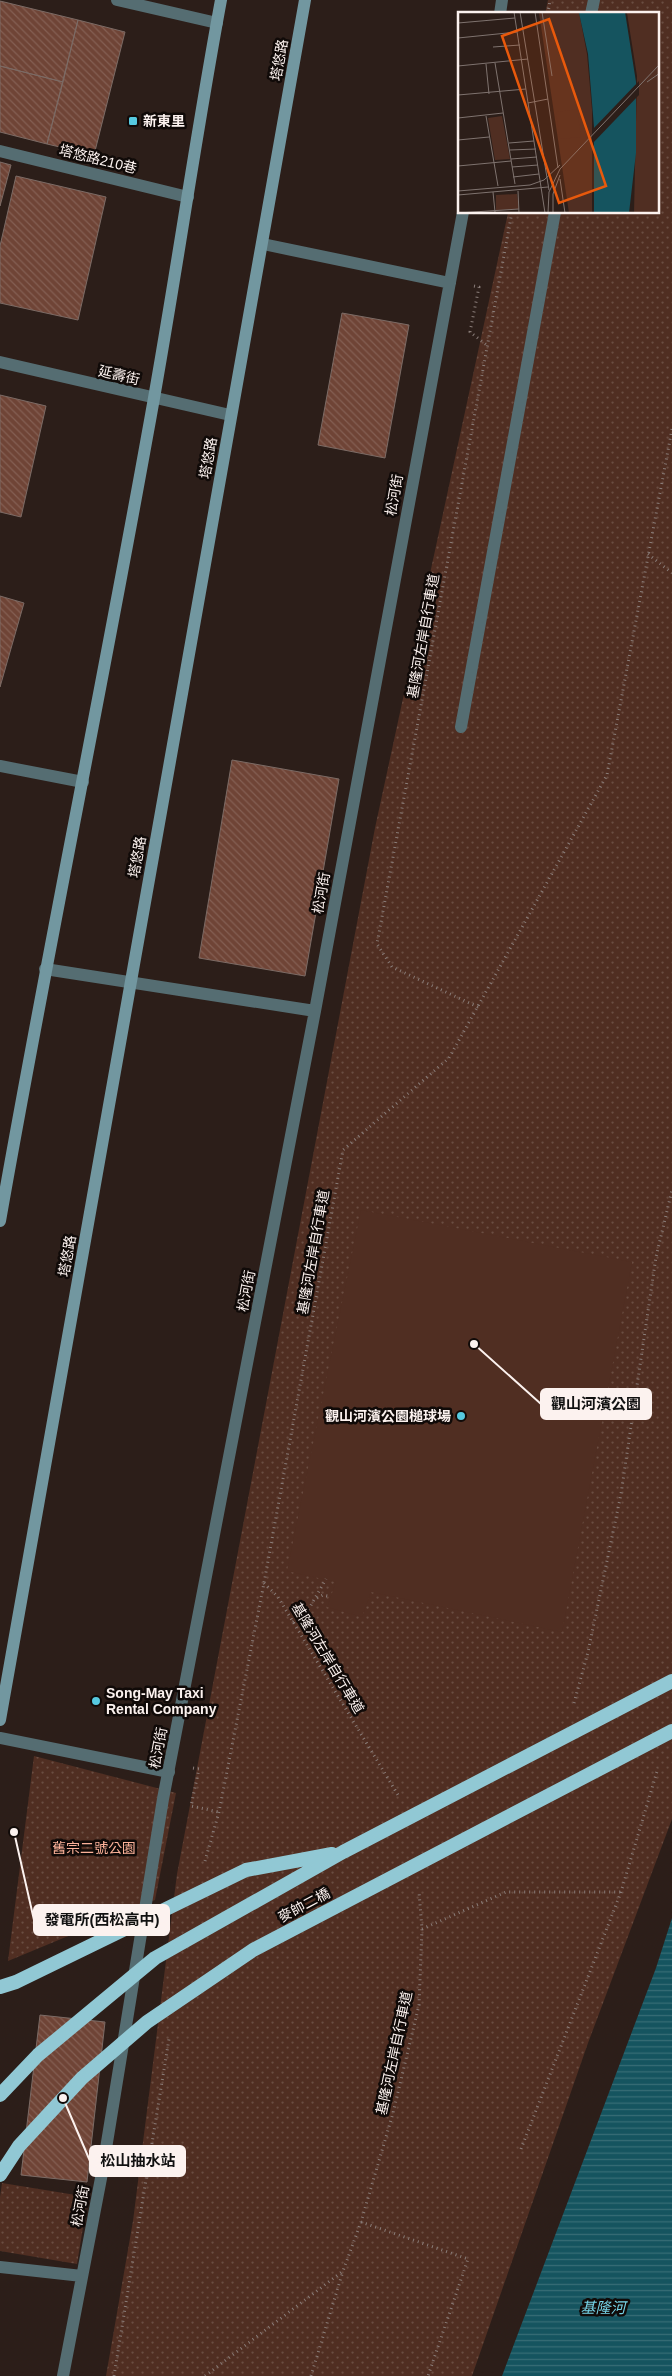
<svg xmlns="http://www.w3.org/2000/svg" width="672" height="2376" font-family="Helvetica,'Noto Sans TC',sans-serif">
<style>
.grass{fill:url(#grass-dots)}
.pitch{fill:#502e22}
.water{fill:url(#water-rules)}
.building{fill:url(#building-back-hatch);stroke:#7c6b65}
.lines{fill:none;stroke-linecap:round;stroke-linejoin:round}
.path{stroke:#8a7d79;stroke-width:3;stroke-dasharray:1 4;stroke-linecap:butt}
.service{stroke:#556d72;stroke-width:12}
.minor{stroke:#556d72;stroke-width:12}
.secondary{stroke:#7297a0;stroke-width:12}
.trunk-bridge{stroke:#91c8d4;stroke-width:14}
.poi-dot{fill:#56c9e0;stroke:#100a08;stroke-width:2}
.labels{text-anchor:middle;dominant-baseline:central;stroke-width:5;stroke-linejoin:round;paint-order:stroke}
.street-label{font-size:14px;fill:#fcf2ef;stroke:#100a08}
.poi-label{font-size:14px;font-weight:bold;fill:#fcf2ef;stroke:#100a08;text-anchor:start}
.park-label{font-size:14px;fill:#fbb199;stroke:#100a08}
.water-label{font-size:15px;font-style:italic;fill:#77d5e9;stroke:#100a08}
.inset-road{fill:none;stroke:#7f736f;stroke-width:1}
.view{fill:#e8590c;fill-opacity:0.15;stroke:#e8590c;stroke-width:2.5}
.inset-edge{fill:none;stroke:#fcf2ef;stroke-width:2.5}
.leader{fill:none;stroke:#fcf2ef;stroke-width:2}
.callout-dot{fill:#fcf2ef;stroke:#100a08;stroke-width:2}
.callout{fill:#fcf2ef;stroke:#fcf2ef;stroke-width:2}
.callout-label{font-size:15px;text-anchor:middle;font-weight:bold;fill:#111}
</style>
<defs>
<pattern id="grass-dots" width="8" height="8" patternUnits="userSpaceOnUse" patternTransform="scale(1.25)"><rect width="8" height="8" fill="#502e22"/><path d="M2 2h.1M6 6h.1" fill="none" stroke="#6a4d42" stroke-width="1.8" stroke-linecap="round"/></pattern>
<pattern id="water-rules" width="6" height="5" patternUnits="userSpaceOnUse" patternTransform="scale(1.25)"><rect width="6" height="5" fill="#15545f"/><path d="M0 2.5h6" fill="none" stroke="#386d76"/></pattern>
<pattern id="building-back-hatch" width="6" height="6" patternUnits="userSpaceOnUse" patternTransform="scale(1.25)"><rect width="6" height="6" fill="#6f4436"/><path d="M-1 5l2 2M0 0l6 6M5-1l2 2" fill="none" stroke="#845f53"/></pattern>
</defs>
<rect width="100%" height="100%" fill="#2c1e19"/>
<path class="grass" d="M548 0H672V1819L588 2043 472 2376H106L133 2221 177 1874 375 828 508 213 658 212V14H545Z
M34 1756 176 1793 155 1900 8 1961Z
M2 2183 88 2197 77 2264 0 2251V2197Z"/>
<path class="pitch" d="M361 1210 632 1262 562 1632 371 1592 362 1617 327 1607 336 1582 287 1571Z"/>
<path class="water" d="M672 1918V2376H502L656 1968Z"/>
<path class="building" d="M0 1 78 20 63 82 0 66Z
M78 20 125 32 94 155 47 144Z
M0 66 63 82 47 144 0 132Z
M0 162 11 165 0 206Z
M16 176 106 197 78 320 0 303V246Z
M342 313 409 325 385 458 318 445Z
M0 395 46 406 21 517 0 512Z
M0 596 24 603 0 687Z
M232 760 339 779 305 976 199 958Z
M40 2015 105 2022 87 2182 21 2175Z"/>
<g class="lines">
<path class="path" d="M548 14 550 0
M474 286 479 287 470 332 488 346
M648 554 672 573
M478 1007 392 967 377 944 512 212
M264 1583 278 1597 398 1795
M317 1598 323 1595 331 1597
M293 1622 307 1612 326 1579
M574 1703 588 1652 621 1494 656 1257 672 1190
M193 1768 199 1769 191 1806 219 1812
M205 1861 219 1812 264 1583 343 1150 449 1058 607 775 672 429
M422 1929 506 1892H621
M521 2149 621 1892 658 1768
M361 2222 468 2259 428 2376
M114 2376 169 2039
M205 2376 343 2271 361 2222 393 2113 419 2005 422 1929 419 1892
M311 2376 343 2271"/>
<path class="service" d="M591 14 594 0
M0 151 188 197
M461 727 555 212
M0 766 83 782
M0 1738 169 1772"/>
<path class="minor" d="M117 0 217 23
M500 14 502 0
M263 244 450 283
M0 362 230 415
M45 969 315 1011
M0 2267 82 2276
M63 2376 102 2173 163 1799 315 1011 463 212"/>
<path class="secondary" d="M0 1221C46 959 100 698 147 437 174 291 194 145 221 0
M0 1720 305 0"/>
<path class="trunk-bridge" d="M0 1987 16 1982 246 1870 332 1854
M0 2095 38 2055 155 1958 343 1852 672 1681
M0 2175 19 2146 82 2078 147 2022 253 1950 672 1731"/>
</g>
<g class="poi-dot">
<rect x="128" y="116" width="10" height="10" rx="2.5"/>
<circle cx="461" cy="1416" r="5"/>
<circle cx="96" cy="1701" r="5"/>
</g>
<g class="labels">
<g class="street-label">
<text transform="translate(279 60) rotate(-80)">塔悠路</text>
<text transform="translate(98 159) rotate(14)">塔悠路210巷</text>
<text transform="translate(119 375) rotate(13)">延壽街</text>
<text transform="translate(208 458) rotate(-80)">塔悠路</text>
<text transform="translate(394 495) rotate(-80)">松河街</text>
<text transform="translate(423 636) rotate(-80)">基隆河左岸自行車道</text>
<text transform="translate(137 857) rotate(-80)">塔悠路</text>
<text transform="translate(321 893) rotate(-80)">松河街</text>
<text transform="translate(313 1252) rotate(-80)">基隆河左岸自行車道</text>
<text transform="translate(67 1256) rotate(-80)">塔悠路</text>
<text transform="translate(246 1291) rotate(-79)">松河街</text>
<text transform="translate(328 1658) rotate(59)">基隆河左岸自行車道</text>
<text transform="translate(158 1748) rotate(-79)">松河街</text>
<text transform="translate(304 1905) rotate(-28)">麥帥二橋</text>
<text transform="translate(394 2053) rotate(-78)">基隆河左岸自行車道</text>
<text transform="translate(80 2206) rotate(-79)">松河街</text>
</g>
<g class="poi-label">
<text x="143" y="121">新東里</text>
<text x="451" y="1416" text-anchor="end">觀山河濱公園槌球場</text>
<text x="106" y="1693">Song-May Taxi<tspan x="106" dy="16">Rental Company</tspan></text>
</g>
<g class="park-label">
<text x="94" y="1848">舊宗二號公園</text>
</g>
<g class="water-label">
<text x="603" y="2307">基隆河</text>
</g>
</g>
<g transform="translate(458 12)">
<rect width="201" height="201" fill="#2c1e19"/>
<path d="M121 0 129 42 134 98V201H111L81 1ZM201 0V201H176L179 64 169 1ZM44 104 52 147 37 148 30 106ZM59 182 61 197 38 198V183Z" fill="#502e22"/>
<path d="M119 97 123 125 102 127 98 100Z" fill="#502e22"/>
<path d="M167 0 178 70V141L171 201H136V115L130 42 121 1Z" fill="#15545f"/>
<path d="M181 69V83L134 132V118Z" fill="#2c1e19"/>
<path class="inset-road" d="M56 0 87 201M62 0 91 178M77 0 100 156M84 0 94 64M0 11 57 6M0 26 59 20M35 35 62 33M37 51 57 172M28 52 31 82M0 54 70 47M189 70 202 61M0 83 68 77M70 91 90 87M28 104 40 174M0 106 45 101M0 128 31 125M51 131 76 129M52 138 78 137M53 147 79 145M0 154 53 149M54 155 80 153M55 165 81 162M102 167 107 201M0 179 72 173 86 168 102 153M60 179 61 201M35 180 37 200M0 183 90 175M0 201 61 197M90 201 91 180 102 157 202 52M95 201V182L102 163"/>
<path class="view" d="M91 7 148 174 101 191 44 24Z"/>
<rect width="201" height="201" class="inset-edge"/>
</g>
<path class="leader" d="M474 1344L541 1404M14 1832L34 1920M63 2098L90 2161"/>
<g class="callout-dot">
<circle cx="474" cy="1344" r="5"/>
<circle cx="14" cy="1832" r="5"/>
<circle cx="63" cy="2098" r="5"/>
</g>
<g class="callout">
<rect x="541" y="1389" width="110" height="30" rx="5"/>
<rect x="34" y="1905" width="135" height="30" rx="5"/>
<rect x="90" y="2146" width="95" height="30" rx="5"/>
</g>
<g class="callout-label">
<text x="596" y="1409">觀山河濱公園</text>
<text x="102" y="1925">發電所(西松高中)</text>
<text x="138" y="2166">松山抽水站</text>
</g>
</svg>
